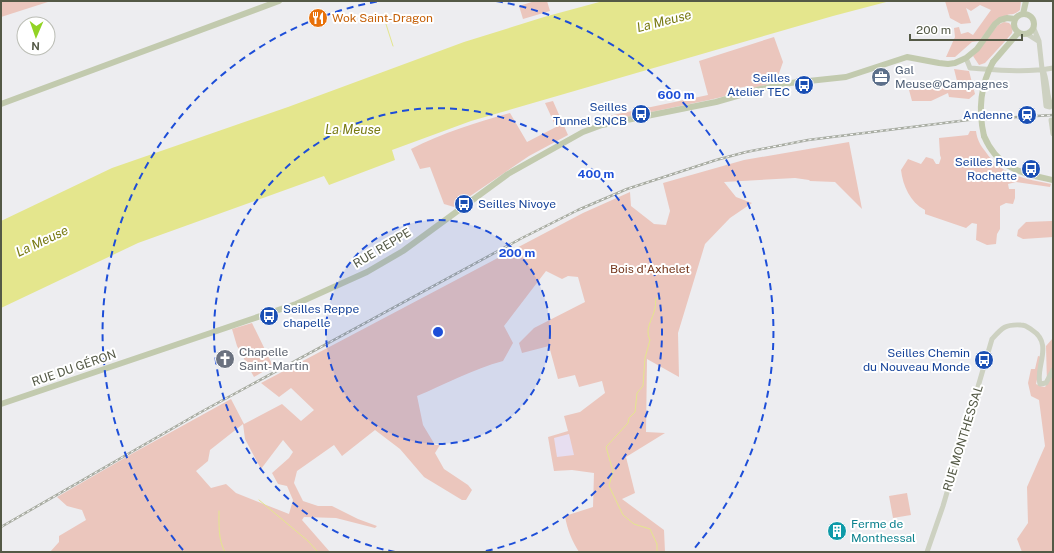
<svg xmlns="http://www.w3.org/2000/svg" width="1054" height="553" font-family="'Public Sans',sans-serif">
<style>
.green{fill:#ebc6bd;fill-rule:evenodd}
.sand{fill:#e7def0}
.water{fill:#e4e68d}
.lines{fill:none;stroke-linecap:round;stroke-linejoin:round}
.stream{stroke:#e4e68d;stroke-width:1}
.minor{stroke:#cdd1c1;stroke-width:5}
.major{stroke:#c2caae;stroke-width:6}
.rail-casing{stroke:#a8aca2;stroke-width:2.5}
.rail{stroke:#fff;stroke-width:1;stroke-dasharray:3;stroke-linecap:butt}
.major-bridge{stroke:#c2caae;stroke-width:6}
.ring{fill:none;stroke:#1d4ed8;stroke-width:2;stroke-dasharray:7 5}
.labels{text-anchor:middle;dominant-baseline:central;stroke-width:4;stroke-linejoin:round;paint-order:stroke}
.food-label{font-size:12px;fill:#c56008;stroke:#fff;text-anchor:start}
.service-label{font-size:12px;fill:#4e5e75;stroke:#fff;text-anchor:start}
.transit-label{font-size:12px;fill:#164399;stroke:#fff;text-anchor:end}
.street-label{font-size:12px;fill:#545946;stroke:#fff}
.park-label{font-size:12px;fill:#75371c;stroke:#fff}
.worship-label{font-size:12px;fill:#5b616d;stroke:#fff;text-anchor:start}
.culture-label{font-size:12px;fill:#0d838f;stroke:#fff;text-anchor:start}
.water-label{font-size:13px;font-style:italic;fill:#797b14;stroke:#fff}
.centre{fill:#1d4ed8;stroke:#fff;stroke-width:2}
.ring-label{font-size:12px;text-anchor:middle;font-weight:bold;fill:#1d4ed8;stroke:#fff;stroke-width:4;stroke-linejoin:round;paint-order:stroke}
</style>
<rect width="100%" height="100%" fill="#ededf0"/>
<path class="green" d="M1 1H51L1 17Z
M535 1H547L550 11 523 19 519 6Z
M945 1H1021L1020 10C1013 16 1012 13 1005 16 993 20 987 31 979 41L972 42 955 57H946L955 37 954 28 959 27 961 34 968 32 973 35 991 10 980 5 971 11 966 8 971 23 961 24 950 18Z
M1004 22 1009 23 1013 27 1012 33 1007 39 985 63 979 65 973 56 998 25Z
M774 37 783 62 776 82 750 89 749 86 738 88 730 95 709 100 598 123V121L613 115 708 95 699 61Z
M954 69 969 71 975 94 969 99 949 97 948 93 931 101H912L909 90 946 85 949 90 958 85Z
M553 101 568 135 529 156 454 207 444 204 430 167 420 169 411 149C442 133 477 122 510 113L527 142 556 127 545 103Z
M970 131H976C977 139 980 145 985 151 1002 176 1023 178 1051 184L1050 187 1016 182 1008 184 1009 189H1015V198L1013 204 1006 203 1000 206V229L997 234 996 244 987 245 976 240 977 224 972 223 966 228 925 214V210C910 202 903 186 901 170L908 159 921 164 926 157 933 159 936 164H939L941 158 940 155 939 138 968 135Z
M849 142 862 209 835 182 810 181 809 180 795 178 724 182 736 197 752 203 730 218 705 244 678 333 679 377 647 359 646 432 665 433 626 457 635 493 622 499 664 530 665 552H579C572 541 567 529 565 516L593 507 594 473 572 470 554 471 548 437 568 431 564 416 580 412 605 393 602 381 579 387 575 375 558 379 549 346 522 353 519 343 534 328 585 302 578 277 568 276 562 279 546 271 504 326 513 343 503 361C473 369 446 384 417 396L423 425 435 445H440L435 453 444 469 468 485 472 490 466 500H462L424 477 400 449 375 430 342 456 334 445 297 471 294 483 303 501 318 506H332L358 519 377 526 375 528 336 518 304 517 302 520 330 552H50L59 542V536L86 520 82 510 67 506 57 497 135 452 231 399 244 424 282 404 301 421 314 410 291 388 279 397 261 383 583 213 630 192 631 206 654 224 666 225 670 211 663 183 744 160ZM243 424 245 439 261 469 283 440 293 452 289 458 272 473 278 484 287 486 293 500 289 514 236 493 226 484 211 488 196 471 208 461 210 450Z
M1053 220V237L1023 239 1017 236 1018 230 1026 222 1052 221Z
M252 323 273 366 254 377 237 346 232 329Z
M1053 338V552H1022L1017 539 1028 523 1027 487 1045 446 1039 400 1031 396 1028 383 1031 369H1035L1038 356 1042 357 1036 384 1040 386 1045 387 1047 384 1046 346Z
M907 493 911 515 893 518 889 496Z"/>
<path class="sand" d="M569 434 574 455 557 457 554 438Z"/>
<path class="water" d="M603 1H890L833 16 471 121 392 150 395 160 329 185 324 176 138 243 1 308V221L112 168 288 107 464 42 544 17Z"/>
<g class="lines">
<path class="stream" d="M385 21 393 46
M259 500 308 541 318 552
M219 511C219 524 218 540 225 552
M657 552V544L650 529 634 524 623 515 609 486 613 471 606 447 628 423 629 418 635 412 637 393 643 386 645 358 650 340C644 328 653 320 655 308 656 305 655 302 656 298L658 299"/>
<path class="minor" d="M1034 29 1039 41 1046 106 1050 107 1051 105C1046 94 1048 81 1043 70
M1027 34 1038 41
M966 58 970 68C998 70 1026 73 1053 68
M1053 120H1051L1053 134
M927 552 943 506 992 339C1002 328 1005 324 1021 325 1026 325 1029 328 1032 330 1054 344 1035 367 1040 384L1046 383 1053 370"/>
<path class="major" d="M1014 24a10 10 0 1 1 20 0a10 10 0 1 1-20 0Z
M1023 14 1026 1
M993 62 1018 33
M1 104 279 1
M984 136C998 169 1021 173 1053 180
M1 404 296 304 367 272 403 251 508 174 583 132 602 125 716 102 761 89 790 83 846 77 907 57 939 63 948 64 955 63 966 58 977 49 995 24 1000 20 1007 18 1015 19"/>
<defs>
<path id="rail" d="M1 527 201 412 522 238 578 210 627 189 716 160 746 152 808 140 968 120 1053 115"/>
</defs>
<use href="#rail" class="rail-casing"/>
<use href="#rail" class="rail"/>
<path class="major-bridge" d="M984 136C978 110 980 86 993 62"/>
</g>
<circle cx="438" cy="332" r="112" fill="#1d4ed8" fill-opacity=".12"/>
<g class="ring">
<circle cx="438" cy="332" r="112"/>
<path d="M395 552A224 224 0 1 1 481 552"/>
<path d="M183 550A336 336 0 0 1 380 1M496 1A336 336 0 0 1 693 550"/>
</g>
<defs>
<symbol id="restaurant-disc" viewBox="-11 -11 22 22"><circle r="9.5" fill="#e8710a" stroke="#fff"/><path d="M-5-6h1v4h1v-4h1v4h1v-4h1v5L-1.5 .5V6h-2V.5L-5-1ZM5-6V6H3V1.5H1.5Q1.5-4 5-6Z" fill="#fff"/></symbol>
<symbol id="office-disc" viewBox="-11 -11 22 22"><circle r="9.5" fill="#5c6f8a" stroke="#fff"/><path d="M-6-3h4V-5.5h4V-3h4V5H-6ZM-1-4.5V-3h2v-1.5ZM-6 0V1H6V0Z" fill="#fff"/></symbol>
<symbol id="bus-disc" viewBox="-11 -11 22 22"><circle r="9.5" fill="#1a4fb4" stroke="#fff"/><path d="M-5-6H5V4H4V6H2V4H-2V6H-4V4H-5ZM-3.5-4V0h7V-4ZM-3.5 1.2v1.5H-2V1.2ZM2 1.2v1.5H3.5V1.2Z" fill="#fff"/></symbol>
<symbol id="station-disc" viewBox="-11 -11 22 22"><circle r="9.5" fill="#1a4fb4" stroke="#fff"/><path d="M-3-6H3Q5-6 5-4V2Q5 4 3 4L4.5 6H3L1.5 4h-3L-3 6H-4.5L-3 4Q-5 4-5 2V-4Q-5-6-3-6ZM-3.5-4v3h7v-3ZM-3.5 1v1.5H-2V1ZM2 1v1.5H3.5V1Z" fill="#fff"/></symbol>
<symbol id="church-disc" viewBox="-11 -11 22 22"><circle r="9.5" fill="#6b7280" stroke="#fff"/><path d="M-1.2-6h2.4v3.5h3.3v2.4h-3.3V6h-2.4V-.1h-3.3v-2.4h3.3Z" fill="#fff"/></symbol>
<symbol id="building-disc" viewBox="-11 -11 22 22"><circle r="9.5" fill="#0f9aa8" stroke="#fff"/><path d="M-4-6H4V6H1V3H-1V6H-4ZM-2.5-4.3h1.7v1.8h-1.7ZM.8-4.3h1.7v1.8H.8ZM-2.5-1h1.7V.8h-1.7ZM.8-1h1.7V.8H.8Z" fill="#fff"/></symbol>
</defs>
<g fill-rule="evenodd">
<use href="#restaurant-disc" x="307" y="7" width="22" height="22"/>
<use href="#office-disc" x="870" y="66" width="22" height="22"/>
<use href="#bus-disc" x="793" y="74" width="22" height="22"/>
<use href="#bus-disc" x="630" y="103" width="22" height="22"/>
<use href="#station-disc" x="1016" y="104" width="22" height="22"/>
<use href="#bus-disc" x="1020" y="158" width="22" height="22"/>
<use href="#bus-disc" x="453" y="193" width="22" height="22"/>
<use href="#bus-disc" x="258" y="305" width="22" height="22"/>
<use href="#church-disc" x="214" y="348" width="22" height="22"/>
<use href="#bus-disc" x="973" y="349" width="22" height="22"/>
<use href="#building-disc" x="826" y="520" width="22" height="22"/>
</g>
<g class="labels">
<g class="food-label">
<text x="332" y="18">Wok Saint-Dragon</text>
</g>
<g class="service-label">
<text x="895" y="70">Gal<tspan x="895" dy="14">Meuse@Campagnes</tspan></text>
</g>
<g class="transit-label">
<text x="790" y="78">Seilles<tspan x="790" dy="14">Atelier TEC</tspan></text>
<text x="627" y="107">Seilles<tspan x="627" dy="14">Tunnel SNCB</tspan></text>
<text x="1013" y="115">Andenne</text>
<text x="1017" y="162">Seilles Rue<tspan x="1017" dy="14">Rochette</tspan></text>
<text x="478" y="204" text-anchor="start">Seilles Nivoye</text>
<text x="283" y="309" text-anchor="start">Seilles Reppe<tspan x="283" dy="14">chapelle</tspan></text>
<text x="970" y="353">Seilles Chemin<tspan x="970" dy="14">du Nouveau Monde</tspan></text>
</g>
<g class="street-label">
<text transform="translate(382 248) rotate(-31)">RUE REPPE</text>
<text transform="translate(74 368) rotate(-19)">RUE DU GÉRON</text>
<text transform="translate(963 438) rotate(-73)">RUE MONTHESSAL</text>
</g>
<g class="park-label">
<text x="650" y="269">Bois d'Axhelet</text>
</g>
<g class="worship-label">
<text x="239" y="352">Chapelle<tspan x="239" dy="14">Saint-Martin</tspan></text>
</g>
<g class="culture-label">
<text x="851" y="524">Ferme de<tspan x="851" dy="14">Monthessal</tspan></text>
</g>
<g class="water-label">
<text transform="translate(664 21) rotate(-14)">La Meuse</text>
<text x="353" y="129">La Meuse</text>
<text transform="translate(42 241) rotate(-25)">La Meuse</text>
</g>
</g>
<circle cx="438" cy="332" r="6" class="centre"/>
<g class="ring-label">
<text x="676" y="99">600 m</text>
<text x="596" y="178">400 m</text>
<text x="517" y="257">200 m</text>
</g>
<rect width="1054" height="553" fill="none" stroke="#545946" stroke-width="4"/>
<g transform="translate(36 36) rotate(182)"><circle r="19" fill="#ffffff" stroke="#bbbdb5"/>
<path d="M0-3L7 15L0 10L-7 15Z" fill="#92d324"/>
<text y="-6" font-size="11" font-weight="bold" text-anchor="middle" fill="#545946">N</text>
</g>
<path d="M910 34v6h112v-6" fill="none" stroke="#545946" stroke-width="2"/>
<text x="916" y="34" font-size="12" fill="#545946" stroke="#ffffff" stroke-width="3" paint-order="stroke">200 m</text>
</svg>
